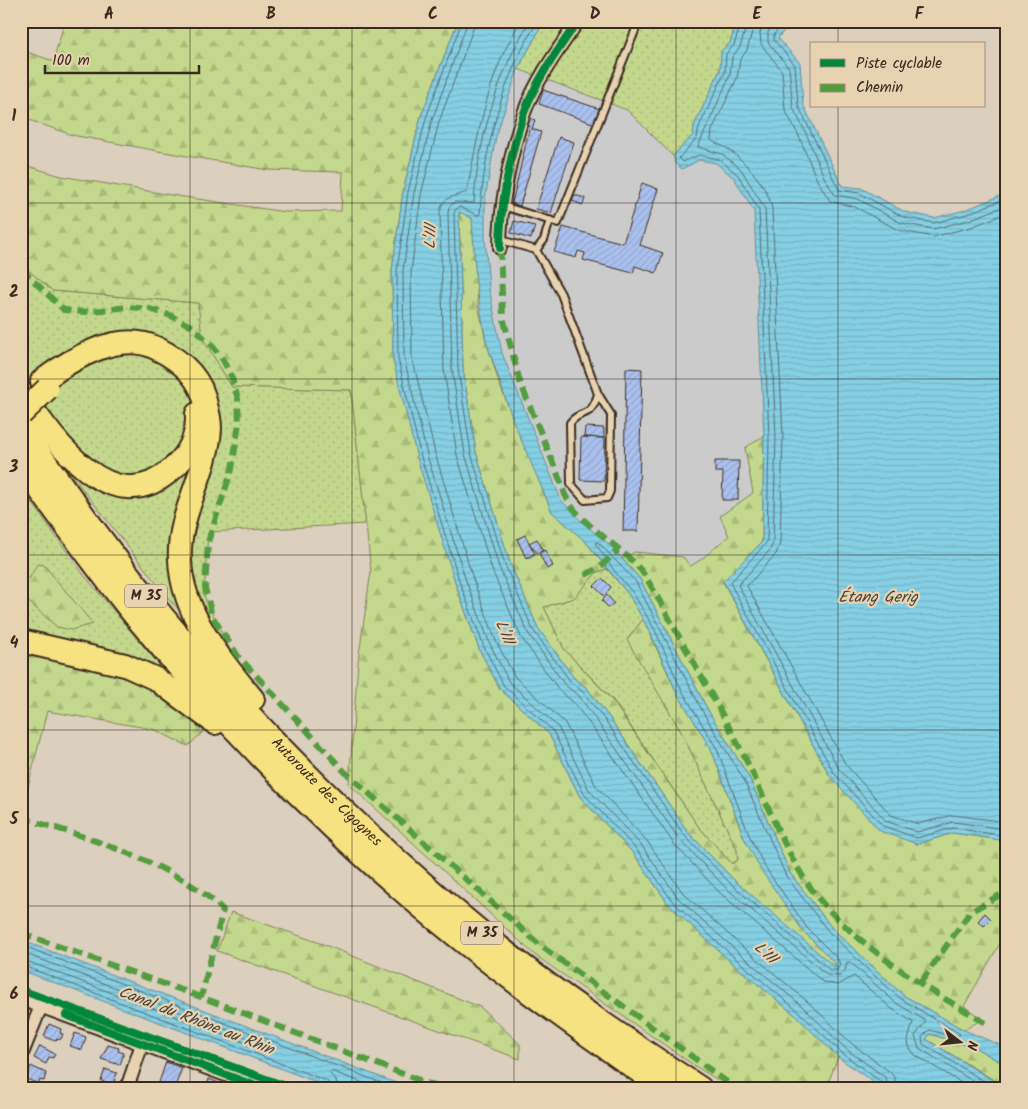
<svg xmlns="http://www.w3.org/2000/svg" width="1028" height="1109" font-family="Kalam,sans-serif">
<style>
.built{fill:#cccbcc}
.grass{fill:url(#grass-dots);stroke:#808156}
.forest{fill:url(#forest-firs);stroke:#808156}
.water{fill:url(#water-rules);stroke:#678e95;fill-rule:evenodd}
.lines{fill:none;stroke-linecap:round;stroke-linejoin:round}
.shore{stroke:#596c6e;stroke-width:1}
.building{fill:url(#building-hatch);stroke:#3b2a1e}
.lane-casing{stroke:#3b2a1e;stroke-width:10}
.street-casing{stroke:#3b2a1e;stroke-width:16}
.highway-casing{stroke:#3b2a1e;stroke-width:26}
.lane{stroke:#e7d3b1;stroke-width:6}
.street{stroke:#e7d3b1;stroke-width:12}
.highway{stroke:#f7e281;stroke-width:22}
.highway-bridge-casing{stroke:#3b2a1e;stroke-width:26;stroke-linecap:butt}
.highway-bridge{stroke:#f7e281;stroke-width:22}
.quiet{stroke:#529c3f;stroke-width:6;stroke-dasharray:12 6;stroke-linecap:butt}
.cycleway-casing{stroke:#e7d3b1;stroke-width:11}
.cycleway{stroke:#00873e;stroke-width:8}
.grid{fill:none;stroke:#3b2a1e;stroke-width:1;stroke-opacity:0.55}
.labels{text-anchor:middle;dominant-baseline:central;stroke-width:4.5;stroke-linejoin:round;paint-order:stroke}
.shield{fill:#e7d3b1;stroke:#6f5d4a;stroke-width:1}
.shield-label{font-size:14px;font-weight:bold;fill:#3b2a1e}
.street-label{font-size:15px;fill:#3b2a1e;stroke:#e7d3b1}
.water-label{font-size:16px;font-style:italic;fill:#46433c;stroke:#e7d3b1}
.neatline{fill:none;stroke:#3b2a1e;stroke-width:2}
.grid-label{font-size:16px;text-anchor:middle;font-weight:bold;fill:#3b2a1e}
</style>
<defs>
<pattern id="grass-dots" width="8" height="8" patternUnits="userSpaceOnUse" patternTransform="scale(1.25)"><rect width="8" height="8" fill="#c4d88d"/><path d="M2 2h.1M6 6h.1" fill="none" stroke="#a9ba79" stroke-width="1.8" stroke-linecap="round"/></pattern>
<pattern id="forest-firs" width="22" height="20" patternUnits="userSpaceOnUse" patternTransform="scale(1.25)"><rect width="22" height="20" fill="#c4d88d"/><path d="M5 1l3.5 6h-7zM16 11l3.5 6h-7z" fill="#a9ba79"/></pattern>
<pattern id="water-rules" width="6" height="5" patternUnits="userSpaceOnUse" patternTransform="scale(1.25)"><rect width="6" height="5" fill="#85d0e5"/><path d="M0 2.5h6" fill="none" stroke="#74b3c4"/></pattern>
<pattern id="building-hatch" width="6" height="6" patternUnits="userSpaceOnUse" patternTransform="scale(1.25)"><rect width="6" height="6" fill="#aac1ef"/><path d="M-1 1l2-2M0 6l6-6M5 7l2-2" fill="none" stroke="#93a6cc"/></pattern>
</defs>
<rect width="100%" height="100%" fill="#dbcfbd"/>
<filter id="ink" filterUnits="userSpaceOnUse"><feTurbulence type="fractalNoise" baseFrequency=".02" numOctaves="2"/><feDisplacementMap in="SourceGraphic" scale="10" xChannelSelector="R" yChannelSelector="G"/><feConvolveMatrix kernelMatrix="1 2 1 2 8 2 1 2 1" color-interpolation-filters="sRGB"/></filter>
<g filter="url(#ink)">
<path class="built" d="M518 69 627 110 673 156 675 163 689 165 699 160 716 163 734 178 754 211 764 436 745 448 753 493 721 516 729 536 711 549 704 559 690 566 683 557 647 553 635 552 622 558 562 501 502 353 489 288 485 238V199L496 136Z"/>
<path class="grass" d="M544 21H737L730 43 721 51 720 70 694 126 693 135 673 156 627 110 518 69Z
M21 264 53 291 199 303 202 337 232 387 351 390 366 524 208 532 204 596 234 658 171 602 67 469 21 384Z
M21 487 83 574 175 684 21 634Z
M607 569 629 595 643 619 628 640 683 735 737 850 738 860 732 864 698 826 613 700 564 649 544 607 574 598 597 572Z"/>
<path class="forest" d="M65 21H458L421 116 403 192 392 270 393 360 456 585 479 649 500 689 549 734 580 797 633 853 669 905 732 963 795 1015 838 1057 826 1088H731L695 1066 536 956 349 784 358 662 371 571 351 390 232 387 202 337 198 303 53 291 21 264V164L61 176 171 195 285 212 341 211 343 172 268 170 164 152 72 135 21 117V50L53 61Z
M459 211 472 218 478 305 486 341 500 386 552 512 586 542 607 569 597 572 574 598 544 607 564 649 612 700 698 826 732 864 738 860 737 850 683 735 627 640 643 619 676 691 712 751 744 838 803 931 834 962 836 969 732 878 688 832 609 717 587 688 574 678 538 628 510 563 476 452 463 369Z
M764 436 762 542 723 582 830 776 917 844 953 833 1007 841V931L964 1006 982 1019 964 1030 903 995 869 964 832 928 790 873 749 777 709 712 640 579 622 558 635 552 683 557 690 566C705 559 715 546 729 536L720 516 753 493 745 448Z
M37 564 44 565 93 624 71 630 57 627 21 595Z
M21 648 130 674 205 730 188 746 153 729 47 711 21 815Z
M231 912 320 943 480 1007 520 1044V1059L217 951Z
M930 1034 976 1048 1007 1066V1088L926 1039Z"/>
<path class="water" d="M458 21H544L518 69 496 136 485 199V238L489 288 502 353 561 500 584 524 611 546 640 579 709 712 749 777 790 873 832 928 903 995 964 1030 1007 1048V1066L976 1048 930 1034 926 1039 1005 1088H881L838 1057 795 1015 732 963 669 905 633 853 580 797 549 734 500 689 479 649 456 585 417 458 393 360 392 270 403 192 421 116ZM459 212 472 218 476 283 486 341 514 423 552 512 586 542 629 595 650 632 676 691 712 751 744 838 761 870 803 931 834 962 836 968 732 878 688 832 609 717 587 688 574 678 538 628 510 563 476 452 463 369Z
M737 21H792L778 38 800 63 803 104 842 186 861 188 905 212 934 218 965 210 1007 193V841L953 833 917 844 880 831 830 776 723 581 762 542 764 436 754 211 734 178 716 163 699 160 682 169 675 163 673 156 693 135 694 126 720 70 721 51 730 43Z
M21 940 409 1088H332L21 970Z"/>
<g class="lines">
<path class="shore" d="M462 21 426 118 408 192 397 271 398 359 421 457 460 583 484 647 504 686 553 731 584 794 637 850 673 902 736 959 799 1012 842 1053 881 1082 883 1088
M468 21 432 120 414 193 403 271 404 358 427 455 466 581 490 644 509 682 558 727 589 790 642 846 678 898 740 954 803 1007 846 1049 885 1077 889 1088
M476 21 439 122 421 195 411 272 412 357 435 453 473 579 496 641 515 677 565 723 596 786 647 841 683 893 745 949 808 1002 851 1043 890 1072 895 1078 896 1088
M521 21C488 72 478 134 467 192 455 197 442 195 440 213L444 370 457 455 492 570 521 637 559 690 573 702 593 728 674 844 719 892 823 982 838 985 854 976 892 1009 913 1022 908 1040 909 1047 915 1055 970 1088
M530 21C498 71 477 144 474 203L455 202 449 207 448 213 452 370 465 454 499 567 528 633 565 685 579 696 599 724 679 839 724 886 827 975 840 976 845 971 847 962H850L896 1003 926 1021 915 1036 919 1048 984 1088
M538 21C502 77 484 148 480 214L477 215 460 207 456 209 454 213 458 369 471 453 505 565 533 630 570 681 583 692 605 720 684 835 729 882 830 970H837L840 965 838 959 807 928 765 867 749 835 717 749 681 689 655 630 633 593 616 573 595 543 598 542 636 582 704 714 744 780 786 876 828 931 866 968 901 999 960 1034 957 1037 929 1030 922 1037 923 1044 995 1088
M742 21 734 45 726 54 725 72 699 127 697 138 679 158 683 162 699 155 719 159 738 175 759 210 769 436 767 542 730 583 834 773 883 826 917 838 953 828 1007 836
M748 21 740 47 732 57 730 75 698 147 722 154 741 169 765 209 776 436 773 543 770 550 738 585 839 769 886 821 917 832 953 822 1007 829
M755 21 747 50 740 60 737 78 712 130 711 140C715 144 723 145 728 149 746 162 769 188 772 209L783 436 780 543 776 554 747 586 846 765 891 815 918 824 953 815 1007 822
M767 21 760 32 761 44 782 71 785 110 798 134 817 180 830 201 855 207 898 230 933 237 971 227 1007 213
M777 21 768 32V42L789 68 793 108 805 131 824 177 835 195 858 199 901 223 933 229 969 220 1007 205
M786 21 774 34V40L795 65 798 105 839 190 859 193 903 217 934 223 967 214 1007 198
M21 945 395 1088
M21 952 264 1044 265 1048 262 1049 21 959
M21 965 327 1081 331 1088
M337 1088 336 1080 330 1074 331 1071 377 1088"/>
</g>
<path class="building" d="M543 90 600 109 595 124 539 104Z
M530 118 535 120 532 129 541 132 520 206 512 203 530 126 528 125Z
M559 137 574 142 551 213 536 209Z
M642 183 658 189 640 245 663 253 656 273 635 266 633 273 583 260 585 253 578 251 576 258 554 252 563 227 623 243Z
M574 195 585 198 583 205 572 201Z
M514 221 535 226 531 239 511 233Z
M626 368 642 369 638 531H623Z
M585 427 604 428V438L584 437Z
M581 437 605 438 604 481 580 480Z
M715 461H739L738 500H722L723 472H715Z
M525 535 535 554 526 558 517 539Z
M537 539 543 550 537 553 529 543Z
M545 550 553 566 547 569 539 553Z
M602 578 611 587 604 596 594 586Z
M607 595 614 603 609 608 602 601Z
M985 913 991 919 984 926 978 921Z
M49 1024 61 1029 60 1033 63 1034 61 1039 52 1040 44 1036Z
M75 1033 86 1037 82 1050 70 1046Z
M108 1045 119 1048 118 1051 124 1053 120 1065 101 1059Z
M40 1046 55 1054 53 1058 49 1057 46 1064 34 1058Z
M166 1062 182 1068 176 1084 174 1088H157Z
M31 1066 46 1073 44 1081 40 1080 39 1084 26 1079Z
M105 1069 117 1073 113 1085 101 1081Z
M209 1079 224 1085 223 1088H206Z"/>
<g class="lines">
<defs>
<path id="lane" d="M503 206 558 223 639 21
M501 237 508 242 536 250 561 294 598 394C590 421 581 408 570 423L571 484 585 500 607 498 610 491 611 415 598 394
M536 250 544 240 550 220"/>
<path id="street" d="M500 248C500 205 510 154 524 113 536 80 558 50 578 21
M21 999 261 1088
M21 1056 41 1006
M127 1088 142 1044"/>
<g id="highway">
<path d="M42 381C71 359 119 330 156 348 181 360 201 377 206 405 208 412 210 420 210 428 208 473 177 514 180 560 182 613 220 660 253 699"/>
<path d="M21 393C52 437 110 524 171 470 188 456 198 437 197 414"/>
<path id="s1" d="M21 428C63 486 104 546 150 601 255 729 374 847 504 951 566 1000 633 1044 700 1088"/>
<path d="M21 464C58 515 95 566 135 616 219 718 313 814 413 900 492 968 577 1028 663 1088"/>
<path d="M21 641 125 665 156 679 215 723"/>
</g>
</defs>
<use href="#lane" class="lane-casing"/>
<use href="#street" class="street-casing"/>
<use href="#highway" class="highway-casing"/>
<use href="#lane" class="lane"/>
<use href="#street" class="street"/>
<use href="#highway" class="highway"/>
<defs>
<path id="highway-bridge" d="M21 414 47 389"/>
</defs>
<use href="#highway-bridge" class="highway-bridge-casing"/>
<use href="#highway-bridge" class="highway-bridge"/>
<path class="quiet" d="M500 248 503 317 520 382 562 485C569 522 625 545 645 576 658 597 670 620 682 642 706 685 730 727 752 772 773 817 792 870 826 907 872 956 930 991 988 1024
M21 269 64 310 84 312 129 307 150 309 169 315 191 326 211 344 223 360 232 378 238 399 239 423 232 469 208 542 205 588 212 616 238 656 345 772 541 946 735 1088
M585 575 600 567 618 550
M21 818C81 834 180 866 223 910L201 997
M21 933 201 997 440 1088
M921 982 970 912 1007 891"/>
<defs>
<path id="cycleway" d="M500 248C500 205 510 154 524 113 536 80 558 50 578 21
M21 990 291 1088
M66 1015 261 1088"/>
</defs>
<use href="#cycleway" class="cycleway-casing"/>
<use href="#cycleway" class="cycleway"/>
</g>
</g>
<path class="grid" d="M190 21V1088M352 21V1088M514 21V1088M676 21V1088M838 21V44M838 106V1088M21 203H1007M21 379H1007M21 555H1007M21 730H1007M21 906H1007"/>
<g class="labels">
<g class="shield">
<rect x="125" y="584.5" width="42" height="23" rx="4"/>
<rect x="461" y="921.5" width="42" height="23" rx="4"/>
</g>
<g class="shield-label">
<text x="146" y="596">M 35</text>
<text x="482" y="933">M 35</text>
</g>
<g class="street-label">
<text stroke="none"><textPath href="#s1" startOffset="476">Autoroute des Cigognes</textPath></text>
</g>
<g class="water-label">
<text transform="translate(431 237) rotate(-86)">L'Ill</text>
<text x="878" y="597">Étang Gerig</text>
<text transform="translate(504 632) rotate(69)">L'Ill</text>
<text transform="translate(765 953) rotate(43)">L'Ill</text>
<text transform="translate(196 1021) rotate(21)">Canal du Rhône au Rhin</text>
</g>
</g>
<rect width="1028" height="1109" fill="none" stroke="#e7d3b1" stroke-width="55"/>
<rect x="810" y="42" width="175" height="65" fill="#e7d3b1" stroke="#a28f76"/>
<rect x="820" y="59" width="25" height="8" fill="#00873e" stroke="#a28f76"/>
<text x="856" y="68" font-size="15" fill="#3b2a1e">Piste cyclable</text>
<rect x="820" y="84" width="25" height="8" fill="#529c3f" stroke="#a28f76"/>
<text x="856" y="92" font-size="15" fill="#3b2a1e">Chemin</text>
<g transform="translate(960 1042) rotate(106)" stroke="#e7d3b1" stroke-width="4" paint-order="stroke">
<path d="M0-4L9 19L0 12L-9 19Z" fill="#3b2a1e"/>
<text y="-8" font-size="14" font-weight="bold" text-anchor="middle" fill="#3b2a1e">N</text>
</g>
<path d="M45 65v8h154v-8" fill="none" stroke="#3b2a1e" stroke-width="2.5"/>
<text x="52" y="65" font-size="15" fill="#3b2a1e" stroke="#e7d3b1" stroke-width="4" paint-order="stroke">100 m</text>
<rect x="28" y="28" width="972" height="1054" class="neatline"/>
<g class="grid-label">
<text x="109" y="19">A</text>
<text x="271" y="19">B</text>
<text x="433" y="19">C</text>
<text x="595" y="19">D</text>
<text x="757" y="19">E</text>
<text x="919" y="19">F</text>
<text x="14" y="121">1</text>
<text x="14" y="297">2</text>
<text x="14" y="472">3</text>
<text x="14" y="648">4</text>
<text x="14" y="824">5</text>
<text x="14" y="999">6</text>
</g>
</svg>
